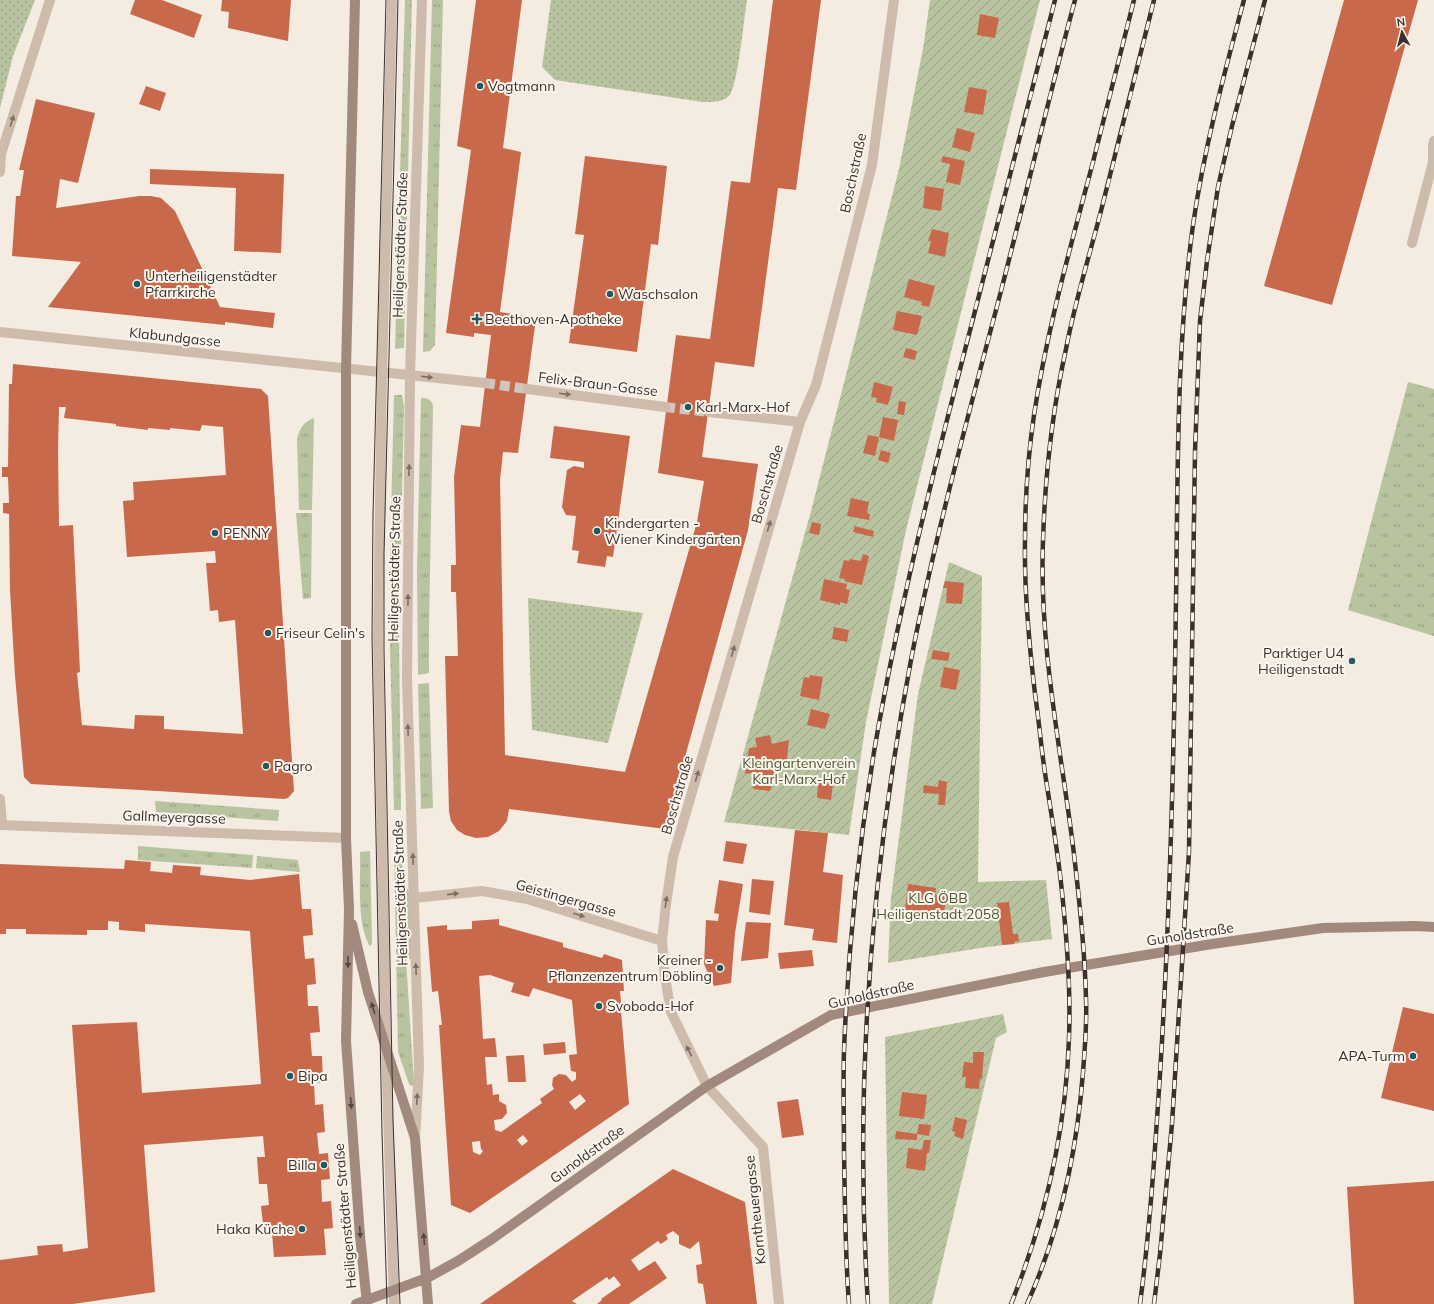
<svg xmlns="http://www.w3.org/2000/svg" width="1434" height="1304" font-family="Mulish,sans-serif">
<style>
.grass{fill:url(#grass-tufts)}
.park{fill:url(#park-dots)}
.garden{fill:url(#garden-furrows)}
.building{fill:#c8694b;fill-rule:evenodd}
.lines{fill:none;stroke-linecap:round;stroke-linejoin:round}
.minor-tunnel{stroke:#cfc6bd;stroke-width:10;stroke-dasharray:10 5;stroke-linecap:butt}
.service{stroke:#cdbbac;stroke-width:10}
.minor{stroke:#cdbbac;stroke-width:10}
.secondary{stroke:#a18a7d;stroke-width:10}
.tram{stroke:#3b302b;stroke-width:1}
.rail-casing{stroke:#3b302b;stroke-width:4.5}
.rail{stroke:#fbf5ee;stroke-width:3;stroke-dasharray:9;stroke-linecap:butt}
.oneway{fill:#7d6f65}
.oneway2{fill:#544640}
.poi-dot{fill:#1f5a5e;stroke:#fbf5ee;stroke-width:1.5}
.labels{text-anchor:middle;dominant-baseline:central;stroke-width:4;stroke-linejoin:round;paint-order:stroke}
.poi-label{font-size:14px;fill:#3b302b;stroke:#fbf5ee;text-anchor:start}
.street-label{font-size:14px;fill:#3b302b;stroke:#fbf5ee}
.park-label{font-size:14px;fill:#4a5a2e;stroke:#fbf5ee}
</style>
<defs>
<pattern id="grass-tufts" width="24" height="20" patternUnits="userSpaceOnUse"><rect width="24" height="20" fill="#b8c4a0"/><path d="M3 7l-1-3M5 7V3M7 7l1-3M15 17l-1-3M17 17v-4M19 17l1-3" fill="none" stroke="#97a083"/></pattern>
<pattern id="park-dots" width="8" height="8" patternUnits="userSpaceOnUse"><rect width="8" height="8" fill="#b8c4a0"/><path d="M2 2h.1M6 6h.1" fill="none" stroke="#97a083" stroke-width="1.8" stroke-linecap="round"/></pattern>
<pattern id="garden-furrows" width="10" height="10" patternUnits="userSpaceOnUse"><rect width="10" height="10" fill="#b8c4a0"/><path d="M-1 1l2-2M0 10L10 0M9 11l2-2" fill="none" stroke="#97a083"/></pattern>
</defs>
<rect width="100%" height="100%" fill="#f4ebe1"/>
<path class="grass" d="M405 0H412L404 348 395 349Z
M432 0H443L435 345 430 351 423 352Z
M1408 382 1434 389V636L1348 610Z
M394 395H402L404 406 399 633 401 810H394L390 646V555Z
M421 398C428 398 431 399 433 406L429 627V673L418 675 417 570Z
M314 418 312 510H299L297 439C300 428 303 422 314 418Z
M296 513H312L311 598 303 599Z
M429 683 433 808 421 809 418 684Z
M155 801 279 810 278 821 156 812Z
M138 846 253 855 252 868 138 860Z
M394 850H402L403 880 411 896V959H406L414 1084 412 1086 409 1084 398 1052Z
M370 851 372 942 371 946 369 945C356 919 361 881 360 852Z
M257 856 298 860 300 872 256 868Z"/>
<path class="park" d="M0 0H35L13 56 0 108Z
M551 0H747C744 17 738 87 729 96 721 103 712 102 703 102L555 80 542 67Z
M528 598 643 613 608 743 532 730Z"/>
<path class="garden" d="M930 0H1040L906 530 866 722 849 835 724 822 810 515 899 169 923 49Z
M949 562 982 576 978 882 1046 880 1052 939 980 948 888 963 891 898 918 694Z
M1003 1014 1007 1032 996 1038 932 1304H889L885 1037Z"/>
<path class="building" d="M135 0H162L202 15 194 38 130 14Z
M222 0H291L288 41 228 28 229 12 221 11Z
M476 0H522L503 148 521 152 500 312 536 318 518 453 503 452 500 480 505 755 625 772 697 522 704 481 658 473 676 335 710 339 731 181 750 183 773 0H821L796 190 778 188 754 367 715 362 702 457 758 464 748 530 665 829 509 809 507 821 499 831 488 837 476 838 465 835 457 830 451 821 449 812 445 656H458L456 592H451V565H456L454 477 461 425 480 427 491 335 474 333V337L446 333 471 150 457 146Z
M1344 0H1418L1332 305 1264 286Z
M980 14 999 18 995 38 977 35Z
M146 86 166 93 160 111 139 104Z
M969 87 987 90 983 115 964 112Z
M36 99 95 113 78 183 60 179 56 208 139 196H151L161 198 175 211 220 307 275 313 273 328 225 322V325L48 307 81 262 12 256 16 196H20L24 170H19Z
M957 128 975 133 970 152 952 147Z
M585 156 667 166 658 245 651 244 637 352 569 343 584 235 575 234Z
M943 156 965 161 960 185 946 182 950 164 941 162Z
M150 169 284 174 281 253 234 251 236 188 150 184Z
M925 186 944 189 941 211 923 208Z
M932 229 949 233 945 257 928 253 931 241H928Z
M909 279 935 286 929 307 921 305 922 302 904 297Z
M897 311 922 316 917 335 893 330Z
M906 348 917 351 915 360 903 357Z
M13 364 261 389 268 396 294 791 288 798 284 799 158 791 31 784 24 777 15 676 10 590 9 514 3 513V503H9L8 477H2V467H8L9 384H12ZM59 407H66L64 418 116 424V426L148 430V428L170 430V428L200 431 202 425 223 427 226 475 133 482 134 500 123 501 127 557 215 551 216 563H206L210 611 218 610 219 622 235 620 243 734 164 729V716L135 715 134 729 82 725 77 673 80 672 73 525 59 526 58 450Z
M874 382 893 387 888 405 876 402 877 398 871 397Z
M899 401 906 402 904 415 897 414Z
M883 417 898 420 894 441 879 437 875 456 863 453 868 435 879 437Z
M554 426 630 436 613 557 607 556 605 567 577 563 579 551 572 550 576 516 566 515 562 507 567 470 574 466 584 468V462L550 458Z
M881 450 891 453 888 463 878 460Z
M851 498 869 502 867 513 870 514 869 520 847 516Z
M812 522 821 524 819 535 809 533Z
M855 526 874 531 873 537 853 532Z
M863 554 869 556 862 585 844 581 845 579 839 578 844 560 849 561 850 559 861 561Z
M824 579 847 584 846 589 850 590 847 604 840 602V605L820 600Z
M945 581 964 583 962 604 946 603 947 588H943Z
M834 627 849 630 847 642 832 639Z
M933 650 950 653 948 661 931 659Z
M944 667 960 670 956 690 940 687Z
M810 675 823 677 819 700 800 696 804 677 809 678Z
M811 709 830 714 825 729 807 725Z
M770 735 772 744 789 740 786 768 777 769 770 791 753 789 757 772 745 774 749 748 757 747 755 738Z
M939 780 947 782 945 805H938L939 794 923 793 924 785 938 787Z
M818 783 833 784 831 800 817 798Z
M795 830 828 833 823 872 843 875 837 943 812 940 814 929 784 925Z
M726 841 747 844 743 864 723 861Z
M125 860 151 862 150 871 172 873 173 865 201 867 200 875 250 880 299 874 302 909H311L313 935 303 936 305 959 314 958 316 984 307 985 308 1006H318L320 1032 310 1033 312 1056H322L323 1082 314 1083 315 1105 323 1104 325 1132 317 1133 319 1154 328 1153 330 1179 321 1180 322 1202 331 1201 333 1228 324 1229 326 1255 274 1257 272 1233H264L261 1206 269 1205 267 1184H259L257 1157H265L263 1136 144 1145 155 1292 73 1304H0V1260L38 1255 37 1246 62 1244 63 1252 88 1248 72 1025 137 1022 142 1093 261 1084 250 931 145 924V932L119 930V922L108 921V930H87V935L26 934V929H6V934H0V864L124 869Z
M752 879 774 881 770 915 749 912Z
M719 880 743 884 735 933 731 983 714 986 704 964 706 920 718 921 719 914 714 913Z
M908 884 936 888 935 895 946 897 944 914 905 910Z
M1009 902 1013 934H1018L1019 941 1014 942 1015 944 1002 945 997 903Z
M499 919V925L563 943V947L602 958 604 954 622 960 624 991H620L621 1002H625L626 1011H621L629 1104 470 1213 451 1205 439 1025H442L438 991 432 992 427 927 447 925V930L472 929V921ZM490 975 514 983 511 992 529 997 533 988 572 1000 577 1054 569 1055 571 1071 576 1072V1079L572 1082 566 1075 559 1074 553 1078 552 1085 554 1089 540 1099 542 1103 501 1132 495 1130 494 1120 502 1119 507 1113 506 1105 499 1101V1094L493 1095 492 1084 487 1085 485 1057H497L495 1038 483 1039 479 976ZM580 1094 586 1101 575 1110 569 1102ZM523 1135 528 1141 522 1146 517 1140ZM480 1141 481 1149 483 1151 480 1155 473 1152 472 1142Z
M746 922 771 923 768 958 741 961Z
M812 950 814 966 780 969 778 953Z
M1403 1007 1434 1014V1111L1381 1098Z
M565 1042 566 1053 544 1055 543 1044Z
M973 1052H984L982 1079 980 1078 979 1089 965 1088 966 1077H962L964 1062 973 1063Z
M524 1055 526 1082H508L506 1056Z
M902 1092 927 1095 924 1119 899 1116Z
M798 1099 804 1135 782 1138 777 1102Z
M955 1117 967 1120 963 1139 954 1136 955 1132 952 1131Z
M919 1124 931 1125 929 1136 917 1134Z
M896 1131 917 1134V1140L895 1139Z
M924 1140H931L929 1153H927L925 1171 906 1168 908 1148 922 1150Z
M673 1169 745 1202 757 1304H706L703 1284 698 1283 696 1265 702 1264 699 1241 690 1249 679 1244V1236L673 1231 666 1235 668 1239 661 1244 658 1241 631 1260 639 1271 655 1261 667 1278 629 1304H597L602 1300 601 1299 621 1285 614 1276 609 1280 607 1277 572 1301 577 1304H480Z
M1434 1181V1304H1354L1347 1187Z"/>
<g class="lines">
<path class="minor-tunnel" d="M485 383 527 389
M665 407 709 412"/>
<path class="service" d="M392 0 382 372 378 638 386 1049 394 1304"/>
<path class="minor" d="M0 172 1 154 50 0
M1412 243 1433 162V146L1434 141
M0 332C162 350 324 365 485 383
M527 389 665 407
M709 412 800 422
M0 799 2 825
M0 825 346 838
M414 898 482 891 527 899 662 941
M415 1138 419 1067 407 678 410 374 422 0
M779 1304 763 1147 707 1086 690 1051 671 1012 665 977 662 941 666 904 673 857 800 422 816 385 872 165 894 0"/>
<path class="secondary" d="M355 0 346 369V838L349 909 346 1041 360 1236 367 1304
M352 924 368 992 415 1138 428 1304
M356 1304 427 1278 458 1261 492 1239 707 1086 831 1015 1044 972 1212 944 1323 928 1415 926 1434 927"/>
<path class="tram" d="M386 0 373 515 372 638 382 1133 387 1304
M398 0 384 554V650L393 1120 400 1304"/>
<defs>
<path id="rail" d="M849 1304C845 1253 845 1202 844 1151 844 1117 843 1084 844 1051 848 951 858 851 874 752 893 640 919 530 947 420 982 280 1020 140 1055 0
M868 1304C854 1089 871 872 911 660 935 536 969 413 1001 291 1026 194 1049 97 1075 0
M1011 1304C1045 1220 1066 1129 1069 1038 1071 990 1067 940 1062 892 1058 852 1051 813 1045 773 1041 747 1039 720 1035 694 1029 643 1024 592 1025 541 1025 499 1028 456 1034 415 1047 329 1071 245 1093 162 1107 108 1120 54 1134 0
M1027 1304C1060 1231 1077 1151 1083 1072 1085 1048 1087 1023 1086 999 1085 948 1079 896 1073 846 1060 745 1039 643 1043 541 1045 477 1052 412 1066 349 1075 301 1090 254 1102 207 1120 138 1137 69 1154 0
M1140 1304C1150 1228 1155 1151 1160 1074 1170 916 1174 758 1176 600 1178 475 1176 349 1193 225 1204 149 1224 74 1244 0
M1154 1304 1160 1254 1172 1124 1189 852 1195 452 1200 321 1207 261 1218 187 1232 126 1265 0"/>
</defs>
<use href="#rail" class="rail-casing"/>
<use href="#rail" class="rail"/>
</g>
<defs><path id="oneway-solid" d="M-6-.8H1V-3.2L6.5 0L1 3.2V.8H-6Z"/></defs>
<g class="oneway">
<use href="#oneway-solid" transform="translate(12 121) rotate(-73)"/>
<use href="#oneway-solid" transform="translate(427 377) rotate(7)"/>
<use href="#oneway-solid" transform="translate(565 394) rotate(7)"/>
<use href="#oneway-solid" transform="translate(409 470) rotate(-89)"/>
<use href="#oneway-solid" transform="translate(769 526) rotate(-74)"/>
<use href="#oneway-solid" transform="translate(408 600) rotate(-89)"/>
<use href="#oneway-solid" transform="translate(733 651) rotate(-74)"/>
<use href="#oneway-solid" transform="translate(408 730) rotate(-92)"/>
<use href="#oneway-solid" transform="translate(697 776) rotate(-74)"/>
<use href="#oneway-solid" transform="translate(413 859) rotate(-92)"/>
<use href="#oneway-solid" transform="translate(453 894) rotate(-6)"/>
<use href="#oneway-solid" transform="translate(666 902) rotate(-82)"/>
<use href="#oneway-solid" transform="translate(579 915) rotate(17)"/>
<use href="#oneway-solid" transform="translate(416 969) rotate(-92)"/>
<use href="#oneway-solid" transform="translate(689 1051) rotate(-116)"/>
<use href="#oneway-solid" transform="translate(417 1099) rotate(-87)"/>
</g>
<g class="oneway2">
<use href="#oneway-solid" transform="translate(348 962) rotate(91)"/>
<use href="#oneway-solid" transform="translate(373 1008) rotate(-108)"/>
<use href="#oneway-solid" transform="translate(351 1103) rotate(86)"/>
<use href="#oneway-solid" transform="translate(360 1232) rotate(87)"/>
<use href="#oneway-solid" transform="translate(424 1239) rotate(-94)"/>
</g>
<g class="poi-dot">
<circle cx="480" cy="86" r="4"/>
<circle cx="137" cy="284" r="4"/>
<circle cx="610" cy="294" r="4"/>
<path d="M475 313h4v4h4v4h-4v4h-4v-4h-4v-4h4z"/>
<circle cx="688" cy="407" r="4"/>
<circle cx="597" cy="531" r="4"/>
<circle cx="215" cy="533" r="4"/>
<circle cx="268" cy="633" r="4"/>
<circle cx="1352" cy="661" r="4"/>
<circle cx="266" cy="766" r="4"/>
<circle cx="720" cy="968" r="4"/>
<circle cx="599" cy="1006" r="4"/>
<circle cx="1413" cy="1056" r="4"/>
<circle cx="290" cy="1076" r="4"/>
<circle cx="324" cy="1165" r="4"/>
<circle cx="302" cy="1229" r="4"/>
</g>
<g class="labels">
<g class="poi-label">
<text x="488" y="86">Vogtmann</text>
<text x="145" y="276">Unterheiligenstädter<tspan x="145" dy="16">Pfarrkirche</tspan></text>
<text x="618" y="294">Waschsalon</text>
<text x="485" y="319">Beethoven-Apotheke</text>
<text x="696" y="407">Karl-Marx-Hof</text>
<text x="605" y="523">Kindergarten -<tspan x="605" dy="16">Wiener Kindergärten</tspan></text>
<text x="223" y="533">PENNY</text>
<text x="276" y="633">Friseur Celin's</text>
<text x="1344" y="653" text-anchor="end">Parktiger U4<tspan x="1344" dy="16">Heiligenstadt</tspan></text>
<text x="274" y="766">Pagro</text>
<text x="712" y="960" text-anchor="end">Kreiner -<tspan x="712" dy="16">Pflanzenzentrum Döbling</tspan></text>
<text x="607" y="1006">Svoboda-Hof</text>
<text x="1405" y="1056" text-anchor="end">APA-Turm</text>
<text x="298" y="1076">Bipa</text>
<text x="316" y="1165" text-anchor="end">Billa</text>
<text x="294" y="1229" text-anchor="end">Haka Küche</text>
</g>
<g class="street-label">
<text transform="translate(853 173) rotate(-78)">Boschstraße</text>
<text transform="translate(400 245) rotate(-88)">Heiligenstädter Straße</text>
<text transform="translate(175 337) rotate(6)">Klabundgasse</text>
<text transform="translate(598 384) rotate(7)">Felix-Braun-Gasse</text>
<text transform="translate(767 484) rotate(-74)">Boschstraße</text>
<text transform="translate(394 569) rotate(-89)">Heiligenstädter Straße</text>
<text transform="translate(677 795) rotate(-74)">Boschstraße</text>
<text transform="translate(174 817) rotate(2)">Gallmeyergasse</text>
<text transform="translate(400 893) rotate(-92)">Heiligenstädter Straße</text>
<text transform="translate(566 898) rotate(16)">Geistingergasse</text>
<text transform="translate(1190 934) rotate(-9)">Gunoldstraße</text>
<text transform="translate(871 994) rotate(-13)">Gunoldstraße</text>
<text transform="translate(587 1154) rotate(-36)">Gunoldstraße</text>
<text transform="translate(755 1210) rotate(-96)">Korntheuergasse</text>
<text transform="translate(345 1216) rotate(-95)">Heiligenstädter Straße</text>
</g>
<g class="park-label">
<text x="799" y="763">Kleingartenverein<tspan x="799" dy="16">Karl-Marx-Hof</tspan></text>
<text x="938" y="898">KLG ÖBB<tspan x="938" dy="16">Heiligenstadt 2058</tspan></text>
</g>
</g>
<g transform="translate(1402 32) rotate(353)" stroke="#fbf5ee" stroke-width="3" paint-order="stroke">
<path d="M0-3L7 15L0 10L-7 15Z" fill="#3b302b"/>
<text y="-6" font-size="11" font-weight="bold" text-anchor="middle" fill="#3b302b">N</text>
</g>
</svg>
